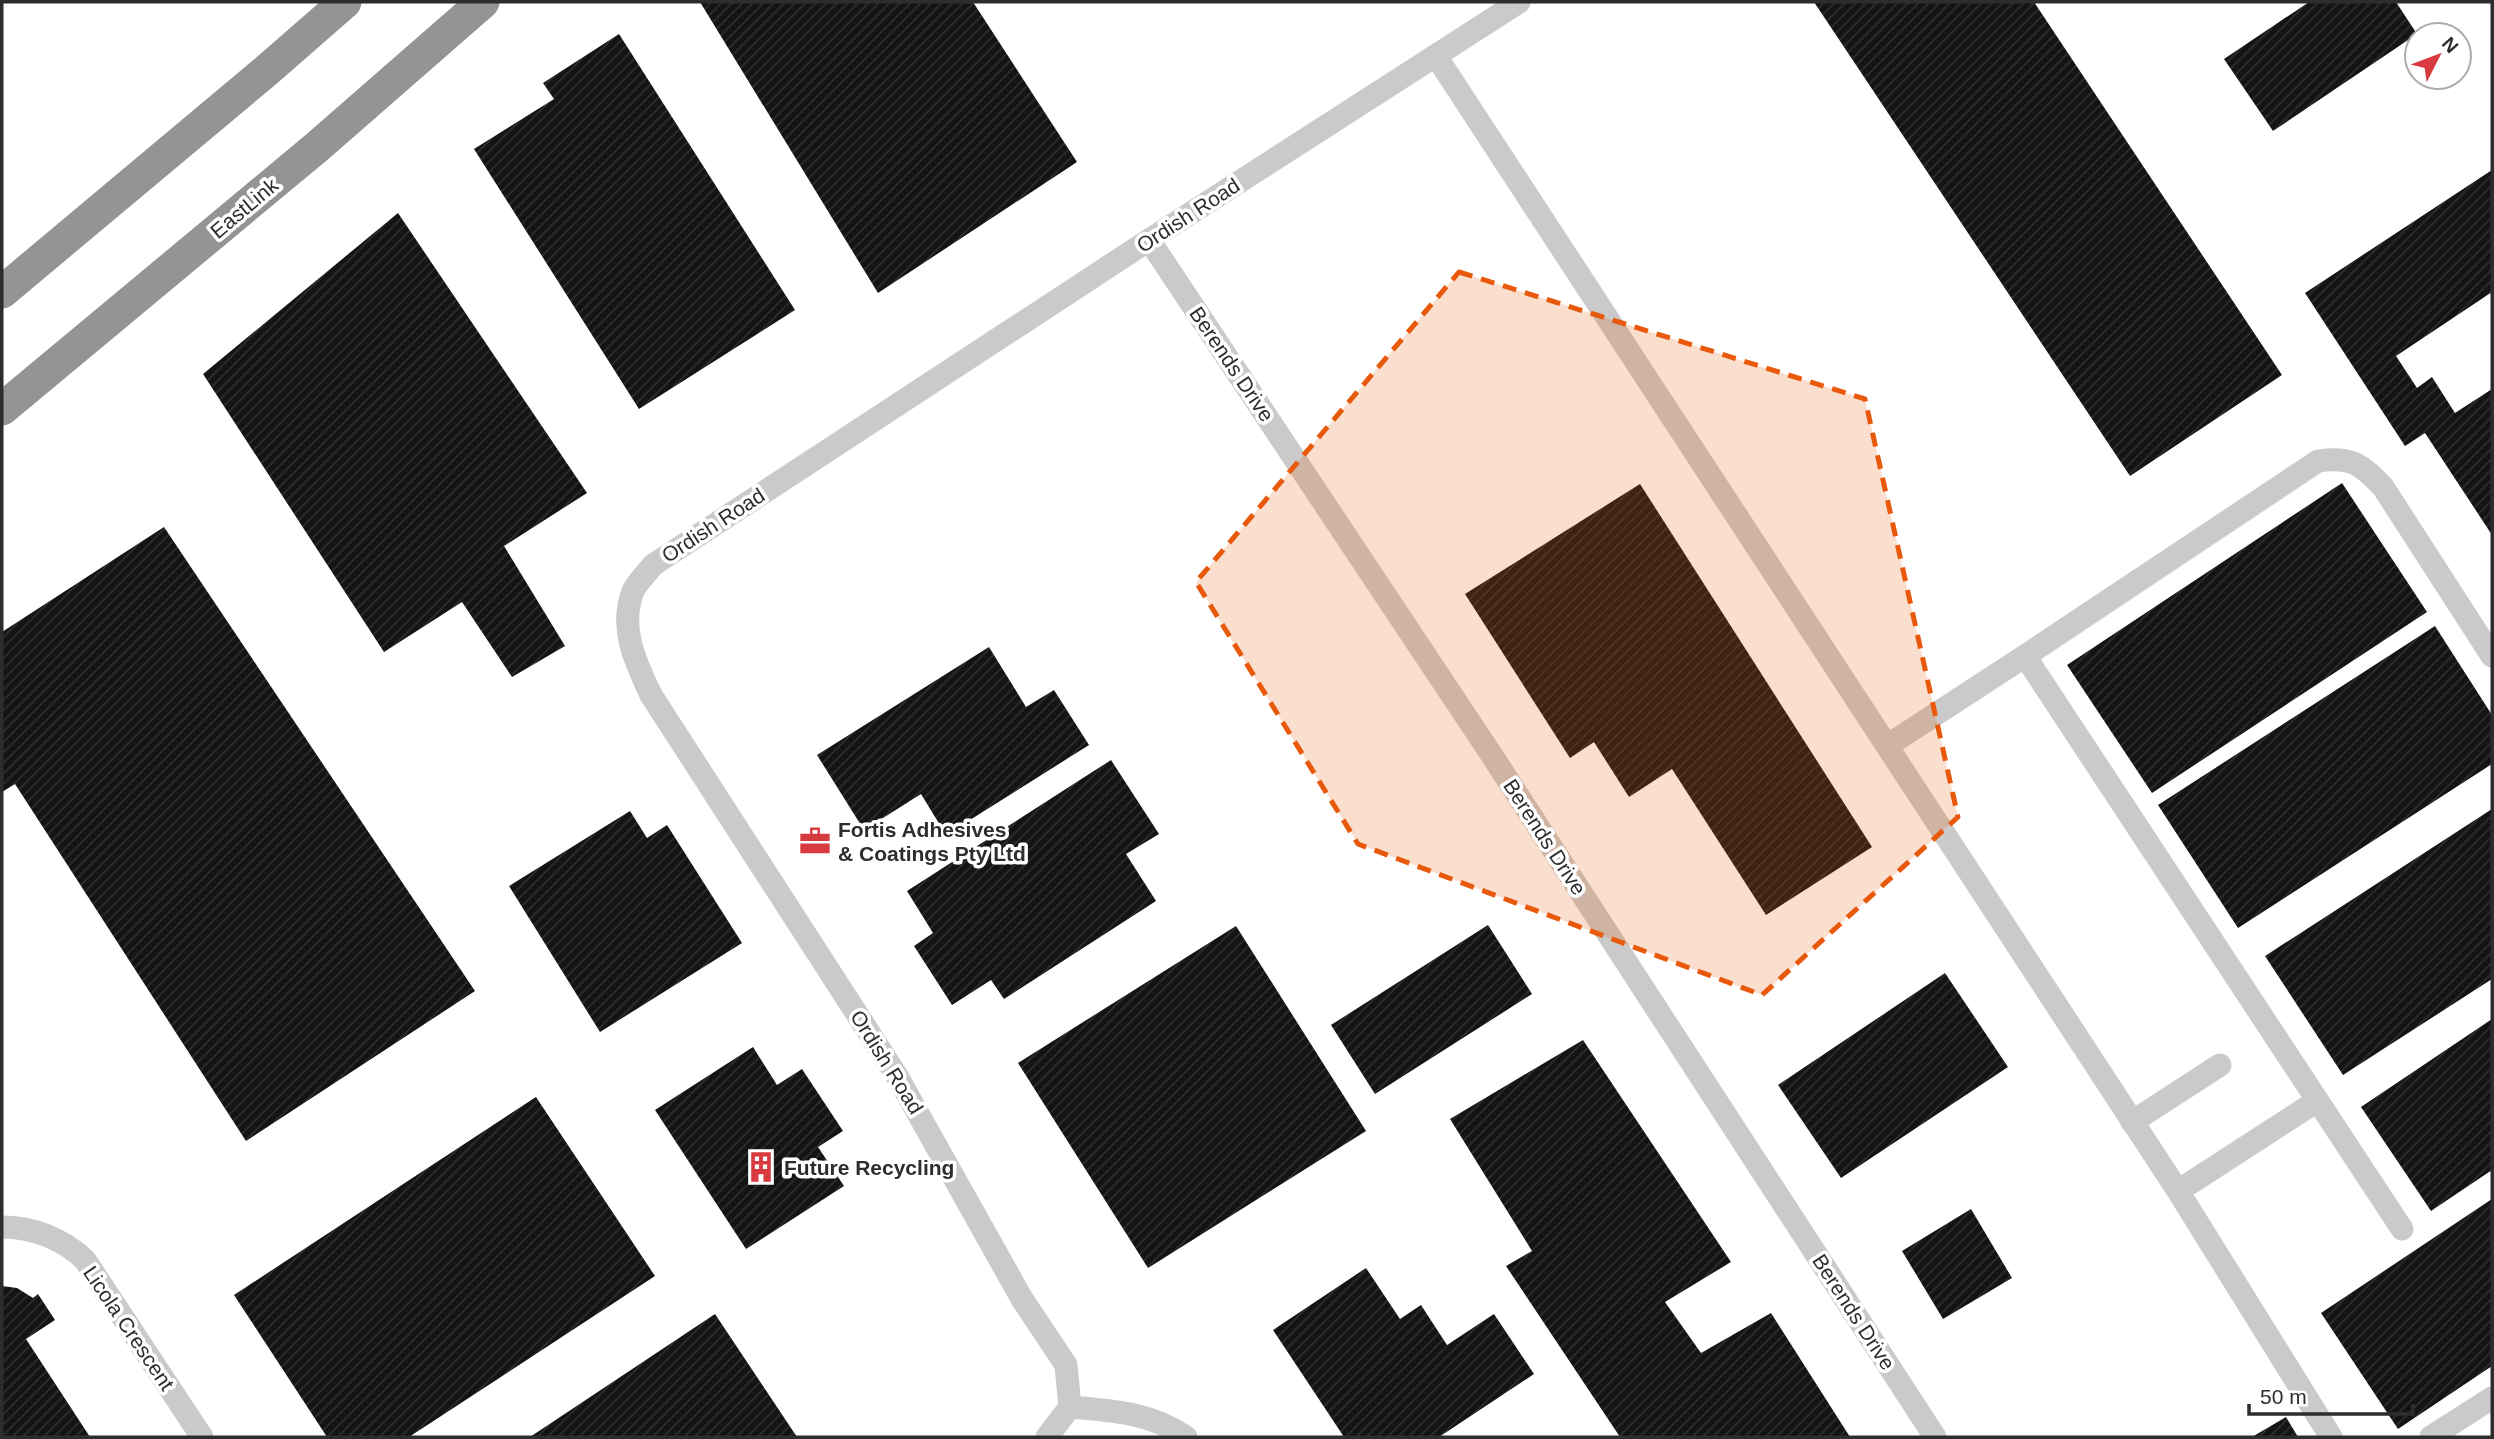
<svg xmlns="http://www.w3.org/2000/svg" width="2494" height="1439" font-family="Arial,sans-serif">
<style>
.building{fill:url(#building-hatch)}
.lines{fill:none;stroke-linecap:round;stroke-linejoin:round}
.minor{stroke:#cacaca;stroke-width:23}
.highway{stroke:#949494;stroke-width:33}
.marked{fill:#e8590c;fill-opacity:0.2;stroke:#e8590c;stroke-width:5;stroke-dasharray:14 9;stroke-linejoin:round}
.labels{text-anchor:middle;dominant-baseline:central;stroke-width:7;stroke-linejoin:round;paint-order:stroke}
.street-label{font-size:21px;fill:#2d2d2d;stroke:#fff}
.poi-label{font-size:21px;font-weight:bold;fill:#2d2d2d;stroke:#fff;text-anchor:start}
</style>
<defs>
<pattern id="building-hatch" width="6" height="6" patternUnits="userSpaceOnUse" patternTransform="scale(1.75)"><rect width="6" height="6" fill="#141414"/><path d="M-1 1l2-2M0 6l6-6M5 7l2-2" fill="none" stroke="#2e2e2e"/></pattern>
</defs>
<rect width="100%" height="100%" fill="#fff"/>
<path class="building" d="M700 2H973L1077 162 878 293Z
M1814 2H2034L2282 375 2130 476Z
M2309 2H2396L2417 34 2273 131 2224 59Z
M619 34 795 310 639 409 474 149 554 99 543 83Z
M2492 170V292L2396 356 2417 388 2432 377 2455 413 2492 389V535L2425 433 2405 446 2305 293Z
M398 213 587 493 504 546 565 646 512 677 462 602 384 652 203 374Z
M2342 483 2427 612 2152 793 2067 665Z
M1640 484 1872 847 1766 915 1672 769 1629 797 1594 742 1570 758 1465 594Z
M164 527 475 991 246 1141 15 784 2 792V632Z
M2435 626 2492 715V764L2238 928 2158 805Z
M989 647 1026 707 1054 690 1089 745 946 835 921 794 864 830 817 755Z
M1111 760 1159 834 1126 854 1156 901 1004 999 991 980 952 1005 914 946 933 933 907 891Z
M2492 809V979L2343 1075 2265 956Z
M630 811 647 838 667 825 742 943 600 1032 509 886Z
M1488 925 1532 994 1375 1094 1331 1025Z
M1236 926 1366 1131 1148 1268 1018 1063Z
M1945 973 2008 1067 1841 1178 1778 1085Z
M2492 1019V1170L2431 1211 2361 1107Z
M1583 1040 1731 1262 1665 1302 1701 1353 1771 1313 1850 1437H1620L1506 1266 1532 1251 1450 1119Z
M753 1047 777 1085 802 1069 843 1131 818 1147 844 1186 746 1249 655 1110Z
M536 1097 655 1276 409 1437H327L234 1295Z
M2492 1199V1366L2398 1429 2321 1313Z
M1971 1209 2012 1278 1943 1319 1902 1251Z
M1366 1268 1400 1319 1421 1305 1447 1345 1494 1314 1534 1374 1439 1437H1344L1273 1330Z
M2 1286 17 1288 33 1298 38 1294 55 1320 26 1339 90 1437H2Z
M715 1314 797 1437H530Z
M2286 1417 2298 1437H2252Z"/>
<g class="lines">
<path class="minor" d="M1436 56 1887 746 2025 656 2402 1229
M1149 240 1491 754 1935 1437
M2025 656 2318 461C2351 456 2361 464 2383 487L2492 656
M1887 746 2178 1191 2317 1101
M2132 1122 2220 1065
M2178 1191 2331 1437
M2 1227C33 1227 63 1239 85 1260L202 1437
M1070 1407 1066 1365 1022 1299 897 1076 651 695C635 661 619 628 633 591 637 582 647 573 653 565L1149 240 1519 2
M1070 1407C1113 1411 1149 1412 1186 1437
M1047 1437 1070 1407
M2431 1437 2492 1398"/>
<path class="highway" d="M2 292 266 71 345 2
M2 409 317 147 483 2"/>
</g>
<path class="marked" d="M1459 272 1865 399 1958 817 1762 995 1358 844 1196 582Z"/>
<defs>
<symbol id="office-bare" viewBox="-9 -9 18 18"><path d="M-6-3h4V-5.5h4V-3h4V5H-6ZM-1-4.5V-3h2v-1.5ZM-6 0V1H6V0Z" fill="#d83b3f" stroke="#fff" stroke-width="2.5" paint-order="stroke"/></symbol>
<symbol id="building-bare" viewBox="-9 -9 18 18"><path d="M-4-6H4V6H1V3H-1V6H-4ZM-2.5-4.3h1.7v1.8h-1.7ZM.8-4.3h1.7v1.8H.8ZM-2.5-1h1.7V.8h-1.7ZM.8-1h1.7V.8H.8Z" fill="#d83b3f" stroke="#fff" stroke-width="2.5" paint-order="stroke"/></symbol>
</defs>
<g fill-rule="evenodd">
<use href="#office-bare" x="793" y="819" width="44" height="44"/>
<use href="#building-bare" x="739" y="1145" width="44" height="44"/>
</g>
<g class="labels">
<g class="street-label">
<text transform="translate(244 208) rotate(-40)">EastLink</text>
<text transform="translate(1188 215) rotate(-33)">Ordish Road</text>
<text transform="translate(1232 364) rotate(56)">Berends Drive</text>
<text transform="translate(713 525) rotate(-33)">Ordish Road</text>
<text transform="translate(1545 837) rotate(57)">Berends Drive</text>
<text transform="translate(887 1062) rotate(58)">Ordish Road</text>
<text transform="translate(1854 1312) rotate(57)">Berends Drive</text>
<text transform="translate(129 1328) rotate(56)">Licola Crescent</text>
</g>
<g class="poi-label">
<text x="838" y="829">Fortis Adhesives<tspan x="838" dy="24">&amp; Coatings Pty Ltd</tspan></text>
<text x="784" y="1167">Future Recycling</text>
</g>
</g>
<rect width="2494" height="1439" fill="none" stroke="#2d2d2d" stroke-width="7"/>
<g transform="translate(2438 56) rotate(48)"><circle r="33" fill="#ffffff" stroke="#ababab" stroke-width="2"/>
<path d="M0-5L12 26L0 18L-12 26Z" fill="#d83b3f"/>
<text y="-10" font-size="19" font-weight="bold" text-anchor="middle" fill="#2d2d2d">N</text>
</g>
<path d="M2249 1404v10h164v-10" fill="none" stroke="#2d2d2d" stroke-width="3.5"/>
<text x="2260" y="1404" font-size="21" fill="#2d2d2d" stroke="#ffffff" stroke-width="5" paint-order="stroke">50 m</text>
</svg>
